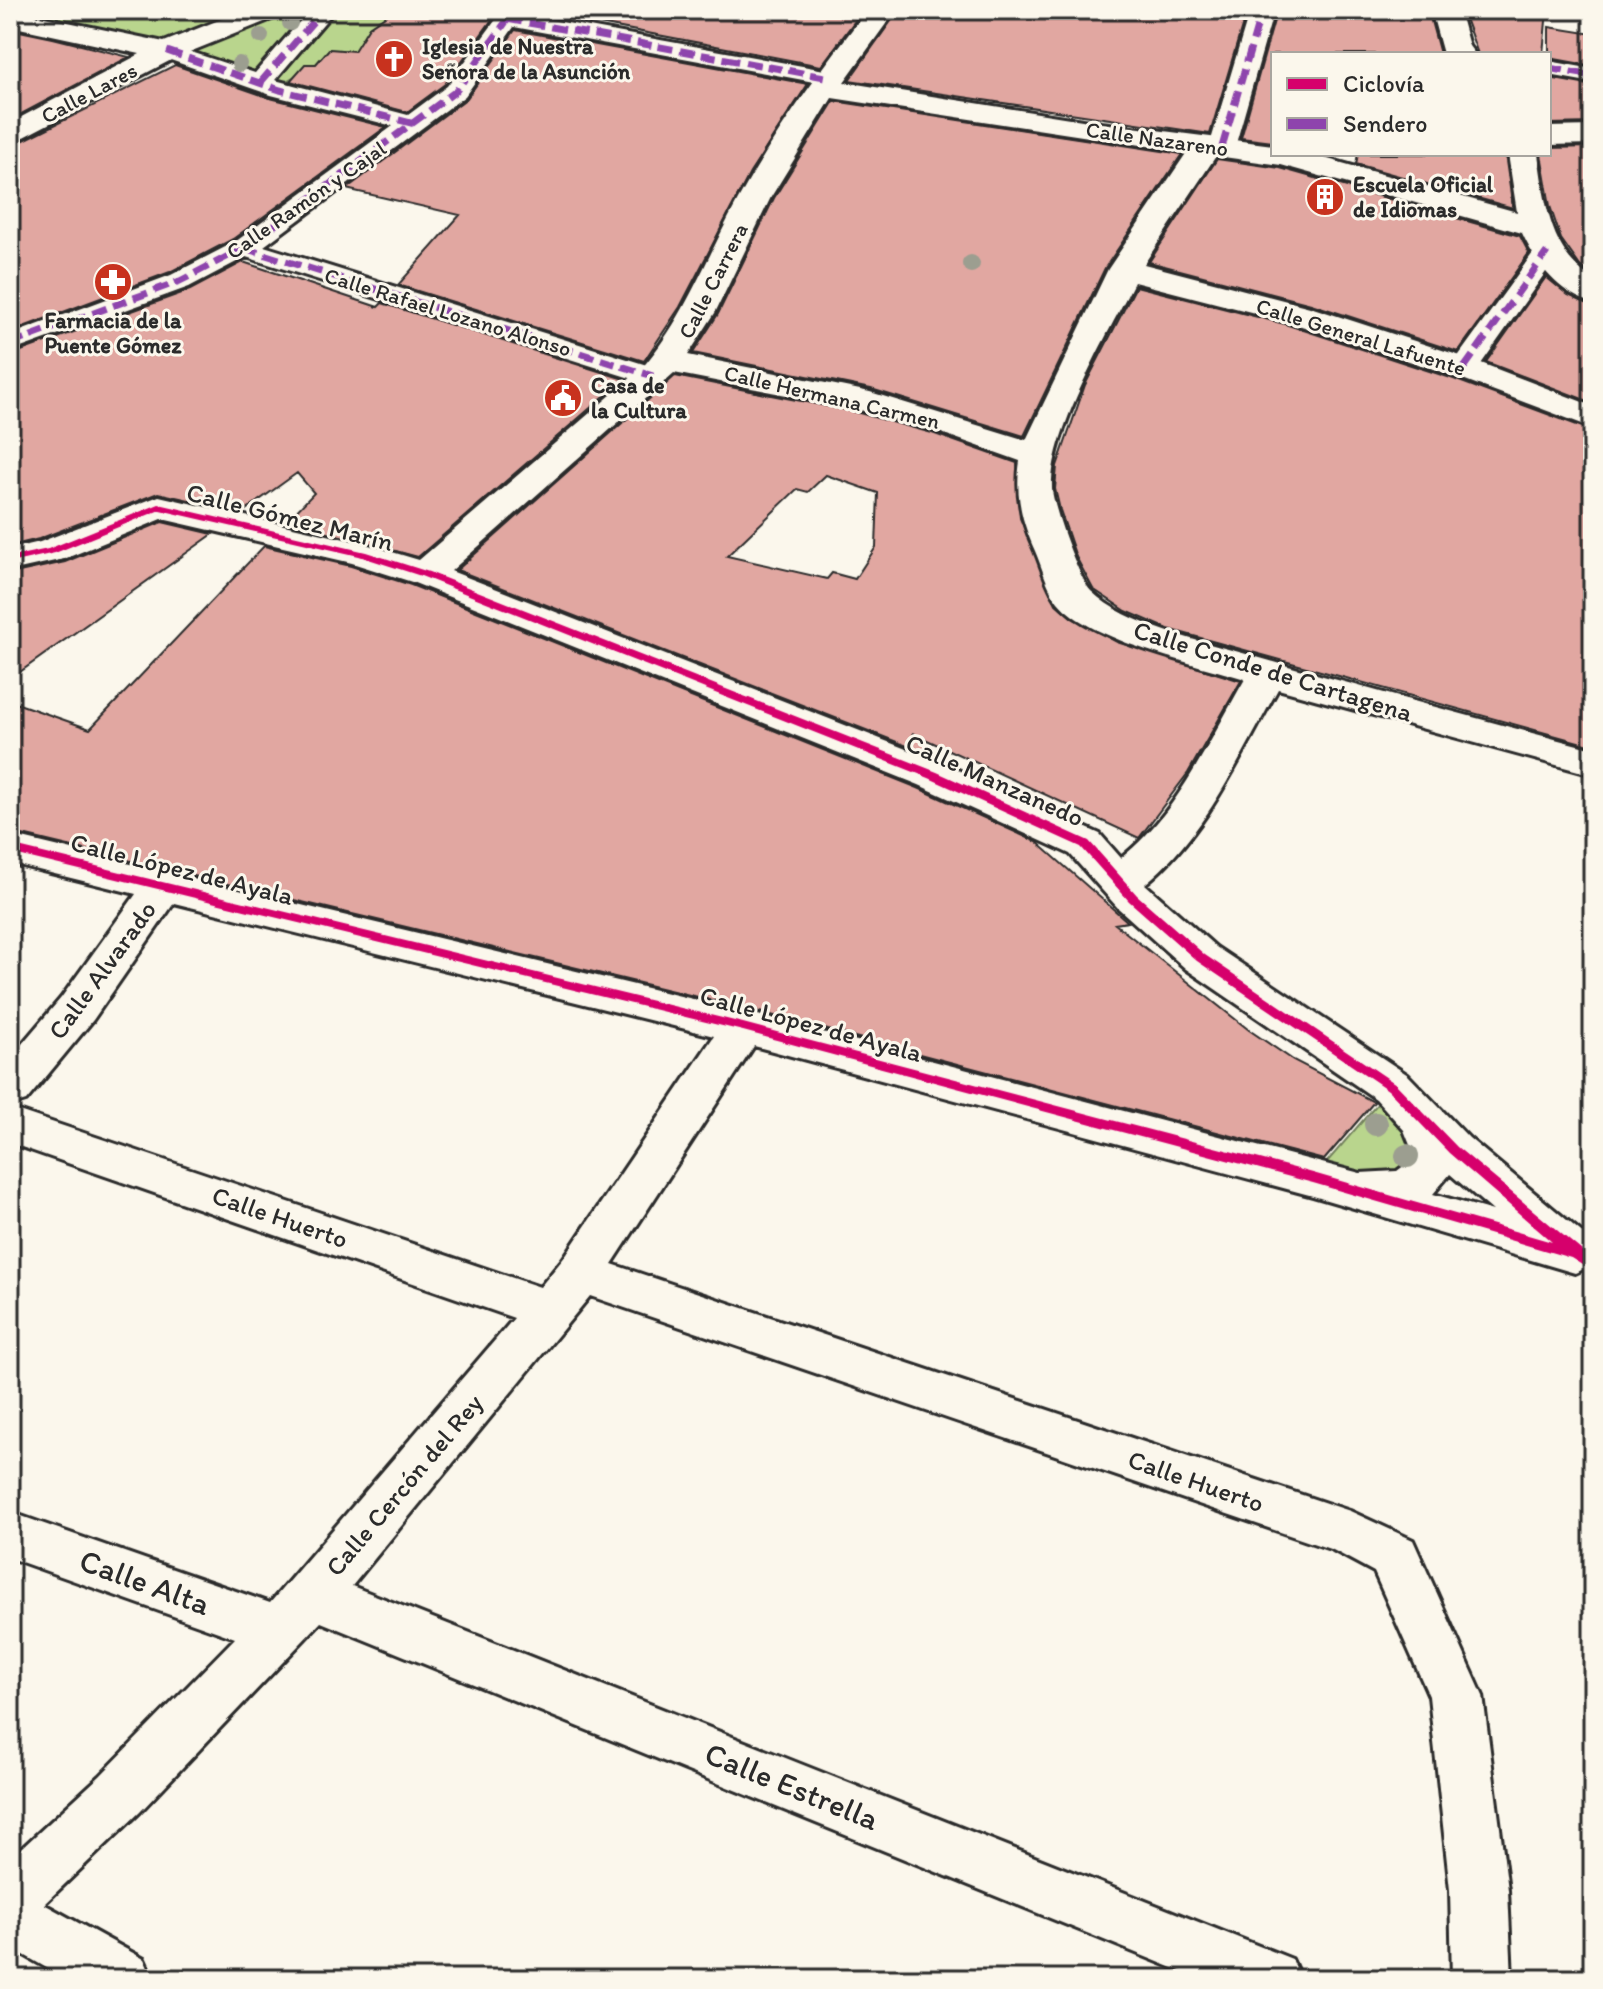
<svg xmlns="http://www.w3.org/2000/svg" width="1603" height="1989" font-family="Itim,sans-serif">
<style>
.green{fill:#b9d58d;stroke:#72805c;stroke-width:2}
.building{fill:#e1a7a1;stroke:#2b2b2b;stroke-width:2;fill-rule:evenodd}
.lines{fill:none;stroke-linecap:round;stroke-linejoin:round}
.pedestrian-casing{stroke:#2b2b2b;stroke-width:6}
.minor-casing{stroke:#2b2b2b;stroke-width:6}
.pedestrian{fill:#fbf7ec;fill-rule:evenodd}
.minor{fill:#fbf7ec;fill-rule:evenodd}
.quiet{stroke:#8e44ad;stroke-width:7;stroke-dasharray:15 7;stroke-linecap:butt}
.cycleway-casing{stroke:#fbf7ec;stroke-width:5}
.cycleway{fill:#d6006c;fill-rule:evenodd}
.tree{fill:#9c9e90}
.labels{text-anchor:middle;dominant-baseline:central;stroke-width:6;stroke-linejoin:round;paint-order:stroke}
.far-poi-label{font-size:22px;font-weight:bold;fill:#2b2b2b;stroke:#fbf7ec;text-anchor:start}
.far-street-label{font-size:22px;fill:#2b2b2b;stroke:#fbf7ec}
.street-label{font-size:26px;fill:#2b2b2b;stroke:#fbf7ec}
.near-street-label{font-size:32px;fill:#2b2b2b;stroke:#fbf7ec}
</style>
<rect width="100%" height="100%" fill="#fbf7ec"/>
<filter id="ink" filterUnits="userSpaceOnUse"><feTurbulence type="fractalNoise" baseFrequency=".0125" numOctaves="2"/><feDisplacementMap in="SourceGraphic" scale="16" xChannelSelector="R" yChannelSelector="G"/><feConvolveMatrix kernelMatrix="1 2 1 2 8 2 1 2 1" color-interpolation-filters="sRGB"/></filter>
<g filter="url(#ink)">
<path class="green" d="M10 10H394L369 27 361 47 354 51 329 49 316 64 279 85 167 51 10 17Z
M1392 1087 1405 1099 1419 1183 1313 1178Z"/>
<path class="building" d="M394 10H499L445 84 407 112 290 81 305 64H316L329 49 354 51 369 27Z
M526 10H863L821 66Z
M899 10H1247L1210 134 849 80Z
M1277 10H1428L1440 54H1273V142L1241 138Z
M1462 10H1547L1543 54H1478Z
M1549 27 1593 34V66L1549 58Z
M10 29 53 38 129 57 10 120Z
M515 30 808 84 750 173 680 307 644 361 398 285 460 215 346 189 467 98Z
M175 65 270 98 386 127 233 239 170 272 10 332V147Z
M1549 78 1593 86V123L1549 124Z
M834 101 1182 154 1105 268 1024 436 871 389 693 353 718 314 774 198Z
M1593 147V275L1580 266 1561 239 1550 206 1541 154H1549V148Z
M1358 154H1505L1513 208 1356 164Z
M1217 159 1280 168 1520 236 1529 253 1458 352 1311 304 1149 262Z
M243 262 378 307 382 303 624 379 418 557 286 522 314 493 297 473 243 512 158 493 39 539 10 546V355L190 290Z
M1546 277 1568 295 1593 306V403L1486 362Z
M1136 286 1285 324 1451 378 1593 431V746L1168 629 1126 611 1093 589 1076 557 1060 510 1055 489 1057 466 1085 385Z
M675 376 852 411 932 433 1017 463 1020 518 1056 604 1072 618 1117 642 1241 681 1188 773 1139 838 912 733 943 760 457 570ZM826 475 878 493 876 547 855 579 832 573 827 579 727 556 797 489 808 492Z
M162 522 213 534 10 679V574L65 562Z
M264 546 351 566 411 585 918 788 1037 842 1128 922 1115 924 1249 1030 1293 1060 1374 1102 1324 1160 744 1008 10 832V701L90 729Z"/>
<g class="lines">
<defs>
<path id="pedestrian" d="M310 10H335L275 80 408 115 447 86 503 10H523V15L830 71 842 78 830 85 514 27 465 96 264 246 663 370 667 376 663 382H643L246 257 189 287 10 352V335L171 275 235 242 393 126 271 95 159 56 155 51 167 44 255 73Z
M1250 10H1274L1235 147 1222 155 1209 147Z
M1549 61 1593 69V83L1549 75Z
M1547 244 1556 246 1560 252 1474 374H1454L1450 368 1454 362 1538 246Z"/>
<path id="minor" d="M10 10 164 42 244 10H283L279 16 177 57 10 144V123L140 54 10 26Z
M867 10H896L844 82 1101 123 1273 145V154H1310L1517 212 1508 154H1538C1545 201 1549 252 1593 279V303C1559 294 1536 264 1522 233L1281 165 1216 156 1144 264 1310 307 1476 361 1593 406V428L1452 375 1286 321 1134 282C1108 335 1050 431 1052 489 1053 507 1079 579 1091 591 1126 626 1205 642 1253 656 1366 689 1479 719 1593 749V775L1278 689C1239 758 1207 833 1145 884L1216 947 1408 1075 1469 1138 1592 1241 1593 1265 1575 1273 1313 1196 754 1046 612 1264 1350 1511 1413 1540 1483 1696 1508 1890 1512 1979H1452L1450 1890 1429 1696 1374 1572 1333 1550 590 1296 352 1586 1292 1959 1301 1979H1200L321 1622 140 1812 44 1904 144 1959 153 1979H66L10 1947V1859L100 1776 235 1638 10 1558V1512L270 1603 514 1318 10 1143V1108L540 1287 563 1259 714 1036 174 903 93 1020 26 1101 10 1106V1058L61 998 136 894 10 863V835L743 1011 1360 1173 1397 1171 1409 1162 1410 1145 1404 1130 1376 1099 1186 969 1118 908 1070 854 919 785 412 582 352 563 162 519 64 559 10 571V549L40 542 159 496 362 543 419 560 641 369C685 319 706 258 738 200 775 132 820 71 867 10ZM832 98 1187 152 1108 269 1026 440 870 392 688 355 715 313 771 197ZM674 373 853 408 933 430 1020 461C1015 494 1021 520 1035 551 1042 567 1047 588 1058 602 1090 641 1196 664 1245 679 1209 741 1178 813 1121 858L1100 834 947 765 451 571ZM1450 1174 1493 1211 1433 1194Z
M1431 10H1459L1469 46 1475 54H1443Z
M1593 126V144L1549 145V127Z"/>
</defs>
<use href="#pedestrian" class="pedestrian-casing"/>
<use href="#minor" class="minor-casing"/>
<use href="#pedestrian" class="pedestrian"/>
<use href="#minor" class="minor"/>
<path class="quiet" d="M507 19 830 78
M167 51 280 90 415 124
M1549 68 1593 76
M260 83 323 10
M1222 147 1262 10
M244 248 653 376
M10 344 180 281 244 248 456 91 513 12
M1464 368 1547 252"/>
<defs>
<path id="cycleway" d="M159 504 366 552 429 572 937 772 1089 841 1137 895 1205 955 1396 1084 1457 1147 1593 1260V1272L1571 1258 1313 1183 743 1031 10 853V845L743 1023 1313 1173 1552 1242 1449 1153 1388 1090 1197 961 1129 901 1081 847 929 778 421 576 359 556 160 510 55 553 10 563V557L48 549Z"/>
</defs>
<use href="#cycleway" class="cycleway-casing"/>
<use href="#cycleway" class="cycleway"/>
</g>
<g class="tree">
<circle cx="290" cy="23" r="8"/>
<circle cx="261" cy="36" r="8"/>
<circle cx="239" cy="64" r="8"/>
<circle cx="971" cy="264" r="9"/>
<circle cx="1376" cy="1124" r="12"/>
<circle cx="1407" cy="1156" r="12"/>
</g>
</g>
<defs>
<symbol id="church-disc" viewBox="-11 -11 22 22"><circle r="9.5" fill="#c8321e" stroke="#fbf7ec"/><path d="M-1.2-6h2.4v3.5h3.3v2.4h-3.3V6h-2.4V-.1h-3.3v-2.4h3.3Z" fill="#fff"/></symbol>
<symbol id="building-disc" viewBox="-11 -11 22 22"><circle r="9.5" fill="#c8321e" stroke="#fbf7ec"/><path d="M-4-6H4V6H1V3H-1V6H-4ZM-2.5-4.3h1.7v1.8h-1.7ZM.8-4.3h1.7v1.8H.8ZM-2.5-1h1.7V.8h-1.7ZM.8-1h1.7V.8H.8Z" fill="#fff"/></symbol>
<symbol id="pharmacy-disc" viewBox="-11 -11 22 22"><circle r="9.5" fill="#c8321e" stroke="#fbf7ec"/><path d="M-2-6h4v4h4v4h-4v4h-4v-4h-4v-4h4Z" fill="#fff"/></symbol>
<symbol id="civic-disc" viewBox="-11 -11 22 22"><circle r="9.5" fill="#c8321e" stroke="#fbf7ec"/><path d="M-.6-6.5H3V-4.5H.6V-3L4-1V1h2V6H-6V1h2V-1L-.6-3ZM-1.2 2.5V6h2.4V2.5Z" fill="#fff"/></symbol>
</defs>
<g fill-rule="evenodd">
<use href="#church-disc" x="372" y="37" width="44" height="44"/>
<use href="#building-disc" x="1303" y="175" width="44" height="44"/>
<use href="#pharmacy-disc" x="91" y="260" width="44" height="44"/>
<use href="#civic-disc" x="541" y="376" width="44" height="44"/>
</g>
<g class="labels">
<g class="far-poi-label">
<text x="422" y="46">Iglesia de Nuestra<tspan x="422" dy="25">Señora de la Asunción</tspan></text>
<text x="1353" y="184">Escuela Oficial<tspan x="1353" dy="25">de Idiomas</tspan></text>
<text x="113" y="320" text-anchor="middle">Farmacia de la<tspan x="113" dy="25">Puente Gómez</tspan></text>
<text x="591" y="385">Casa de<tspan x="591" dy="25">la Cultura</tspan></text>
</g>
<g class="far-street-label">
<text transform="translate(89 93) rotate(-28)">Calle Lares</text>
<text transform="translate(1157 139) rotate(8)">Calle Nazareno</text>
<text transform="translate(306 200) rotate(-35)">Calle Ramón y Cajal</text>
<text transform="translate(713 281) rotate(-63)">Calle Carrera</text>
<text transform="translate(448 312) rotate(17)">Calle Rafael Lozano Alonso</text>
<text transform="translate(1361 337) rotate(17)">Calle General Lafuente</text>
<text transform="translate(832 397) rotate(13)">Calle Hermana Carmen</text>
</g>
<g class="street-label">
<text transform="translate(290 517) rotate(14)">Calle Gómez Marín</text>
<text transform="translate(1273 671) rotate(17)">Calle Conde de Cartagena</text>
<text transform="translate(995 780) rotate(24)">Calle Manzanedo</text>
<text transform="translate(182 869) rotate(14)">Calle López de Ayala</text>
<text transform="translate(102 970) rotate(-54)">Calle Alvarado</text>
<text transform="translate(811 1024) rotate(15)">Calle López de Ayala</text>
<text transform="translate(280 1217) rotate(19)">Calle Huerto</text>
<text transform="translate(1196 1481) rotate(19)">Calle Huerto</text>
<text transform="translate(404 1485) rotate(-50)">Calle Cercón del Rey</text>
</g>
<g class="near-street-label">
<text transform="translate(145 1582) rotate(20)">Calle Alta</text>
<text transform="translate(792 1786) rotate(22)">Calle Estrella</text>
</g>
</g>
<rect width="1603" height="1989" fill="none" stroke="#fbf7ec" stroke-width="40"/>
<rect x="20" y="20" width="1563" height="1949" fill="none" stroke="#2b2b2b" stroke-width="3" filter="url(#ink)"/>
<rect x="1271" y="52" width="280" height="104" fill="#fbf7ec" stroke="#a8a59f" stroke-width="2"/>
<rect x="1287" y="78" width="40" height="12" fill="#d6006c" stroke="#a8a59f" stroke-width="2"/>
<text x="1343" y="92" font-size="24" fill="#2b2b2b">Ciclovía</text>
<rect x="1287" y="118" width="40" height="12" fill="#8e44ad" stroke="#a8a59f" stroke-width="2"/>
<text x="1343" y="132" font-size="24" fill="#2b2b2b">Sendero</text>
</svg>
